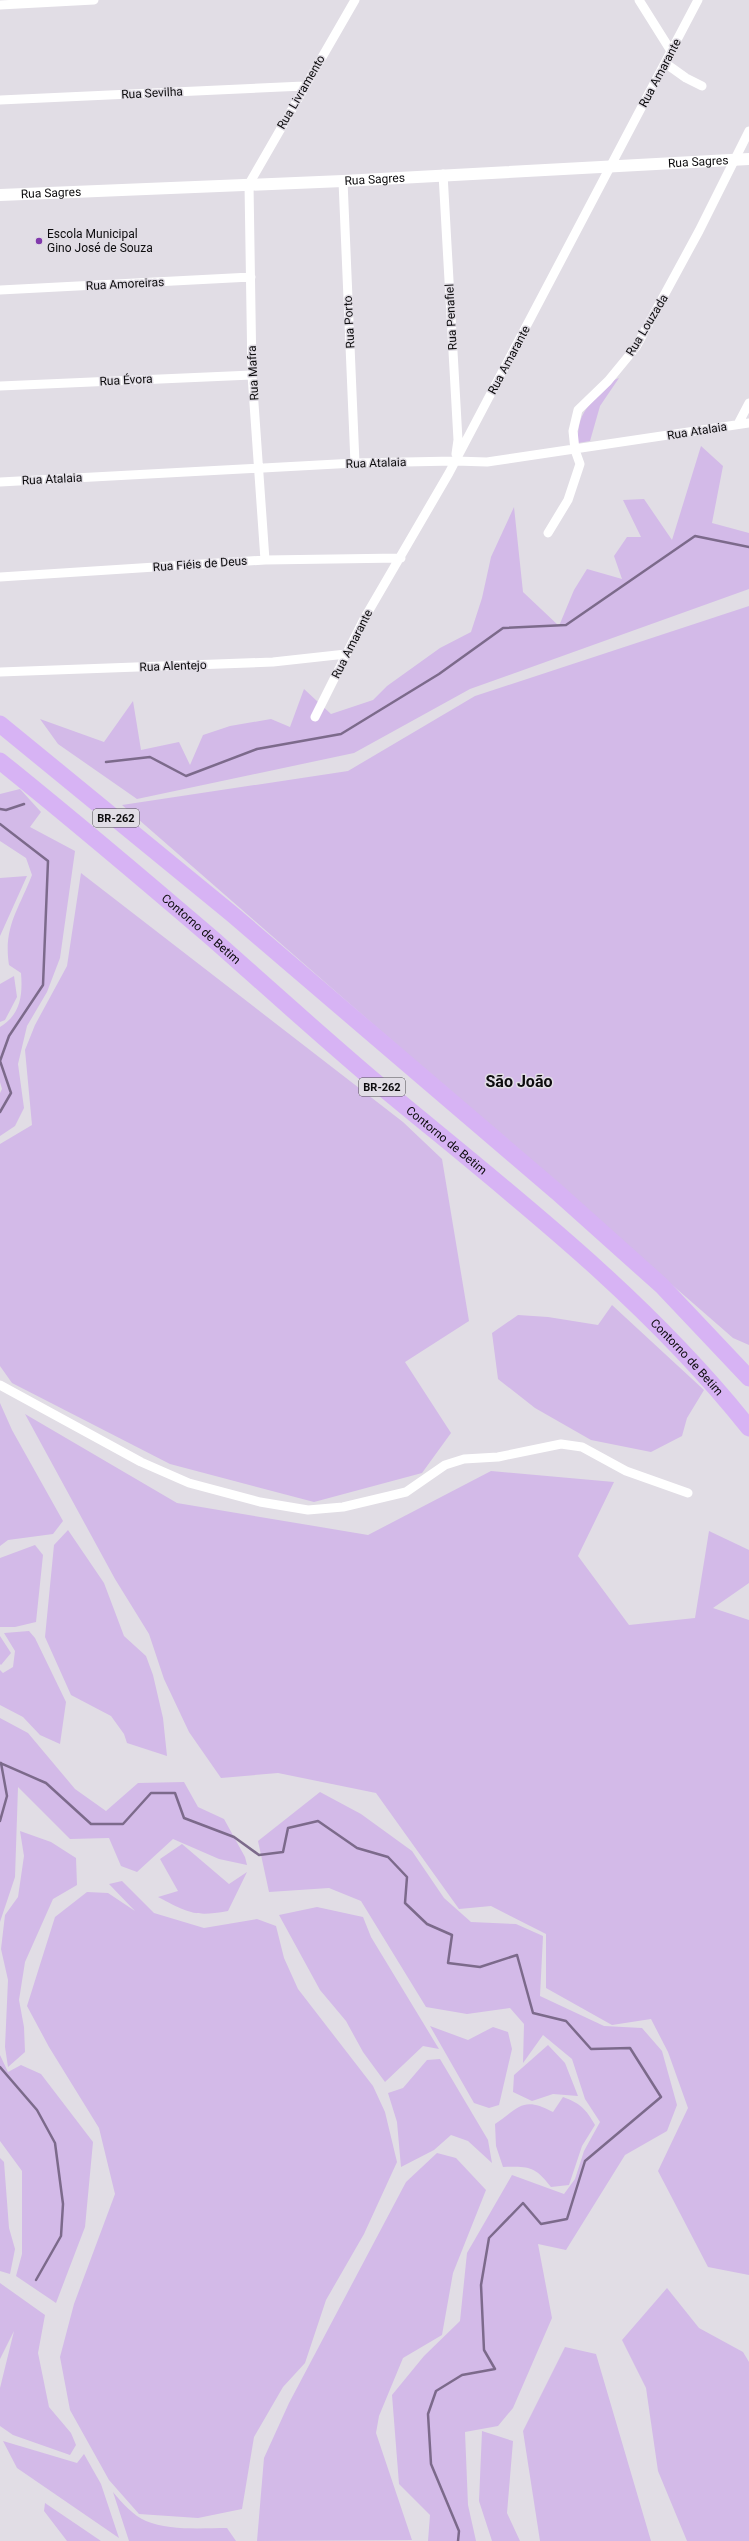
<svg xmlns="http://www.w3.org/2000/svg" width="749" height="2541" font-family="Roboto,sans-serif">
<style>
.green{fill:#d3bae8}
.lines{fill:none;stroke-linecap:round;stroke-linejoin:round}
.stream{stroke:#7c6a8b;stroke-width:2.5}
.minor{stroke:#fff;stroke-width:9}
.tertiary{stroke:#fff;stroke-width:12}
.motorway{stroke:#d7b3f4;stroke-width:17}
.poi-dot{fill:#8139ac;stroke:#e1dde5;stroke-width:1.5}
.labels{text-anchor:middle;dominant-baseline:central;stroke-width:3;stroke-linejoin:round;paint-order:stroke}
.shield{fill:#e1dde5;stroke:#4d4b4e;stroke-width:1}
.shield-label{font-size:11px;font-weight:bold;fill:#0d0c0e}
.street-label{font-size:12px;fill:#0d0c0e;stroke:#e1dde5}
.poi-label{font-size:12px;fill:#0d0c0e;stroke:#e1dde5;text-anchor:start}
.district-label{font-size:16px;font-weight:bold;fill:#0d0c0e;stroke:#e1dde5}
</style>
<rect width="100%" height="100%" fill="#e1dde5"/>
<path class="green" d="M619 378 600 406 590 441 578 443C577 406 594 404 614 380Z
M701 446 723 466 712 523 749 533V589L470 689 354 753 137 799 58 744 40 719 104 742 133 701 141 750 179 742 190 765 203 735 230 726 271 719 290 727 304 689 331 714 373 700 387 686 440 648 471 632 482 598 491 557 514 507 523 592 559 626 574 590 587 569 622 579 614 556 627 537H641L623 500 644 499 672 540Z
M749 606V1345L733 1338 122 805 348 771 475 696Z
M20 789 41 812 30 827 75 851 60 958 47 992 27 1026 18 1064 24 1108 15 1126 0 1136V1093L2 1089 0 1082V1027C20 1015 23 996 21 973L9 965C3 927 19 909 32 875L26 858 0 841V794Z
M81 873 403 1122 442 1159 469 1321 405 1362 451 1433 422 1473 314 1502 170 1464 12 1383 0 1366V1144L32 1125 25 1050 35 1025 67 966Z
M27 876 0 936V878Z
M14 976 17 997 5 1020 0 1022V984Z
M612 1305 704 1390 687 1418 682 1436 651 1452 591 1440 535 1408 498 1379 492 1333 518 1315 548 1317 598 1325Z
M0 1403 12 1430 63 1521 53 1534 8 1540 0 1546Z
M25 1414 177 1503 368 1535 491 1471 614 1482 578 1556 629 1625 695 1618 709 1531 749 1550V1583L713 1608 749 1620V2275L708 2267 658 2171 688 2108 668 2052 651 2019 612 2025 546 1988V1934L491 1906 459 1909 376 1793 278 1773 221 1778 189 1732 164 1679 149 1634 115 1579Z
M68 1530 104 1583 124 1636 146 1656 153 1675 163 1718 167 1756 127 1743 124 1734 111 1716 71 1695 45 1637 54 1545Z
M35 1545 43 1555 36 1622 15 1627H0V1558Z
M29 1631 35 1638 66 1702 60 1744 40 1735 23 1717 0 1705V1670L3 1673 13 1667 15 1651 4 1633Z
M0 1636 11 1653 1 1665 0 1664Z
M0 1718 28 1733 75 1789 106 1811 138 1783 184 1782 198 1807 224 1819 245 1857 247 1865 219 1859 173 1839 137 1872 121 1866 109 1838 70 1839 18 1787 15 1877 0 1922Z
M320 1792 361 1814 412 1851 444 1898 471 1922 516 1924 543 1936 540 1996 604 2026 642 2028 662 2051 677 2105 667 2131 625 2155 566 2250 538 2244 552 2318 513 2408 498 2426 465 2432 468 2505 476 2541H428L430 2515 399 2484 392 2395 424 2356 460 2321 467 2253 512 2175 564 2194 575 2179 584 2151 600 2122 585 2099 572 2059 543 2035 523 2063 524 2024 510 2008 467 2014 426 2007 361 1901 329 1888 269 1892 258 1841Z
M20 1831 51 1842 76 1858 77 1885 53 1899 25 1962 19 2000 24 2027 25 2052 8 2067 5 2047 8 1980 1 1949 5 1915 18 1897 24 1856Z
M182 1844 229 1884 247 1872 228 1911C194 1917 189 1913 158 1897L178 1891 160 1859Z
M122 1881 154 1913 204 1928 257 1919 276 1926 284 1958 298 1989 373 2086 385 2112 397 2162 364 2234 326 2300 305 2363 283 2387 254 2437 242 2509 198 2518 139 2514 109 2480 70 2410 60 2357 74 2304 115 2194 99 2128 49 2047 27 2006 55 1917 87 1892 108 1893 135 1911 109 1884Z
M317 1907 363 1917 371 1937 439 2049 423 2046 385 2082 363 2052 346 2021 320 1990 279 1915Z
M430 2026 468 2040 493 2027 508 2032 512 2049 499 2105 489 2108 474 2103Z
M548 2045 565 2063 578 2096 553 2094 532 2101 513 2092 514 2075Z
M0 2055 8 2072 21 2065 41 2074 93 2142 85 2227 56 2303 16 2276 22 2254V2171L0 2141Z
M440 2059 488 2140 492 2163 468 2141 451 2135 434 2150 401 2167 397 2122 388 2093 403 2088 427 2060Z
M563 2097C580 2103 586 2109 595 2125L582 2146 569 2185 551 2187C535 2166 529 2166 503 2167L496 2146 495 2124C520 2107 523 2096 553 2112Z
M437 2153 456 2158 486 2190 453 2273 442 2335 403 2358 379 2416 376 2433 412 2540 257 2541 264 2458 289 2403 406 2182Z
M0 2158 4 2162 9 2228 15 2249 10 2274 0 2271Z
M0 2283 45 2315 38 2353 49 2407 71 2433 76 2445 70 2455 13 2435 0 2426V2388L14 2331 0 2359Z
M667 2288 699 2328 743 2352 749 2362V2541H687L658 2471 646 2388 622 2340Z
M565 2347 596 2354 651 2541H540L523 2431Z
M482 2431 513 2441 507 2513 520 2541H492L479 2501Z
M3 2441 77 2463 84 2454 101 2484 119 2538 17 2468Z
M113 2492C122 2503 134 2516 146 2521 169 2531 204 2528 227 2528L236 2541H129Z
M45 2503 101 2541H67L44 2511Z"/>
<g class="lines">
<path class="stream" d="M106 762 150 757 186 776 257 749 341 734 439 674 503 628 566 625 695 536 749 547
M0 809 6 810 24 804
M0 824 48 861 43 985 9 1036 0 1061 11 1093 0 1112
M0 1763 46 1783 91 1824H123L151 1793H175L184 1818 234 1837 259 1855 283 1852 288 1828 318 1821 357 1848 388 1857 407 1877 405 1903 427 1924 452 1935 448 1963 480 1967 517 1955 533 2013 566 2021 591 2049 630 2048 661 2097 585 2161 567 2219 541 2224 523 2203 489 2238 481 2285 484 2350 495 2369 462 2375 436 2391 428 2414 431 2464 459 2531 458 2541
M0 1821 7 1796 1 1763
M0 2067 37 2110 55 2143 63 2204 61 2236 36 2280"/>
<path class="minor" d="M639 0 671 51
M0 5 94 0
M665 63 686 78 702 86
M0 100 304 86
M443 174 458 440 456 454
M343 181 355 463
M0 290 251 277
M0 386 252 375
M738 424 749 403
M0 482 355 463 455 461 487 462 749 423
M548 533 568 500 580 464 575 450 573 431 578 410 608 381 636 347 699 231 749 131
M265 560 252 375 249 184 355 0
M0 577 265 560 401 558
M0 672 273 662 346 654
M315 717 364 619 449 473 698 0
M0 1385 141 1462 189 1483 260 1502 308 1510 343 1507 406 1492 445 1465 464 1459 498 1457 561 1444 582 1447 626 1471 688 1493"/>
<path class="tertiary" id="s1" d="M0 195 343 181 749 159"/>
<g class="motorway">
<path d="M0 724 232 914 557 1192 662 1286 749 1378"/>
<path id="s2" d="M0 761C72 819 143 879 213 939 266 986 318 1033 372 1079 503 1188 642 1293 749 1428"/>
</g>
</g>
<circle class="poi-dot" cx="39" cy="241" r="4"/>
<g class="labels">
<g class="shield">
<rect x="93" y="809" width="46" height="18" rx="3"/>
<rect x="359" y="1078" width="46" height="18" rx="3"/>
</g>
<g class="shield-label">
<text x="116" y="818">BR-262</text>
<text x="382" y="1087">BR-262</text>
</g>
<g class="street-label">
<text transform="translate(660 73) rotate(-62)">Rua Amarante</text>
<text transform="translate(301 92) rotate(-60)">Rua Livramento</text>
<text transform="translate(152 93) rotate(-3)">Rua Sevilha</text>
<text stroke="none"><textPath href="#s1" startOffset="699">Rua Sagres</textPath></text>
<text stroke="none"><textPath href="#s1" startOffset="375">Rua Sagres</textPath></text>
<text stroke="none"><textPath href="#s1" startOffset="51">Rua Sagres</textPath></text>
<text transform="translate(125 284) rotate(-3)">Rua Amoreiras</text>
<text transform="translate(451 317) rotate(-93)">Rua Penafiel</text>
<text transform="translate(349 322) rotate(-93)">Rua Porto</text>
<text transform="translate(647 325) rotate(-59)">Rua Louzada</text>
<text transform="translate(509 360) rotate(-62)">Rua Amarante</text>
<text transform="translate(253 373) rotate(-93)">Rua Mafra</text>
<text transform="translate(126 380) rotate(-3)">Rua Évora</text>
<text transform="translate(697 431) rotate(-9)">Rua Atalaia</text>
<text transform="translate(376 463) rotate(-2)">Rua Atalaia</text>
<text transform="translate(52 479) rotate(-3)">Rua Atalaia</text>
<text transform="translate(200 564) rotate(-4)">Rua Fiéis de Deus</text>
<text transform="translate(352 644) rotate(-63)">Rua Amarante</text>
<text transform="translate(173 666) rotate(-2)">Rua Alentejo</text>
<text stroke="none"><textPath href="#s2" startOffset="262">Contorno de Betim</textPath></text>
<text stroke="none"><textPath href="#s2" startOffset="586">Contorno de Betim</textPath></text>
<text stroke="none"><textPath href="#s2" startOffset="910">Contorno de Betim</textPath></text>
</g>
<g class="poi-label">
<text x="47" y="234">Escola Municipal<tspan x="47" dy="14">Gino José de Souza</tspan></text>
</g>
<g class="district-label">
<text x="519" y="1081">São João</text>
</g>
</g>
</svg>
